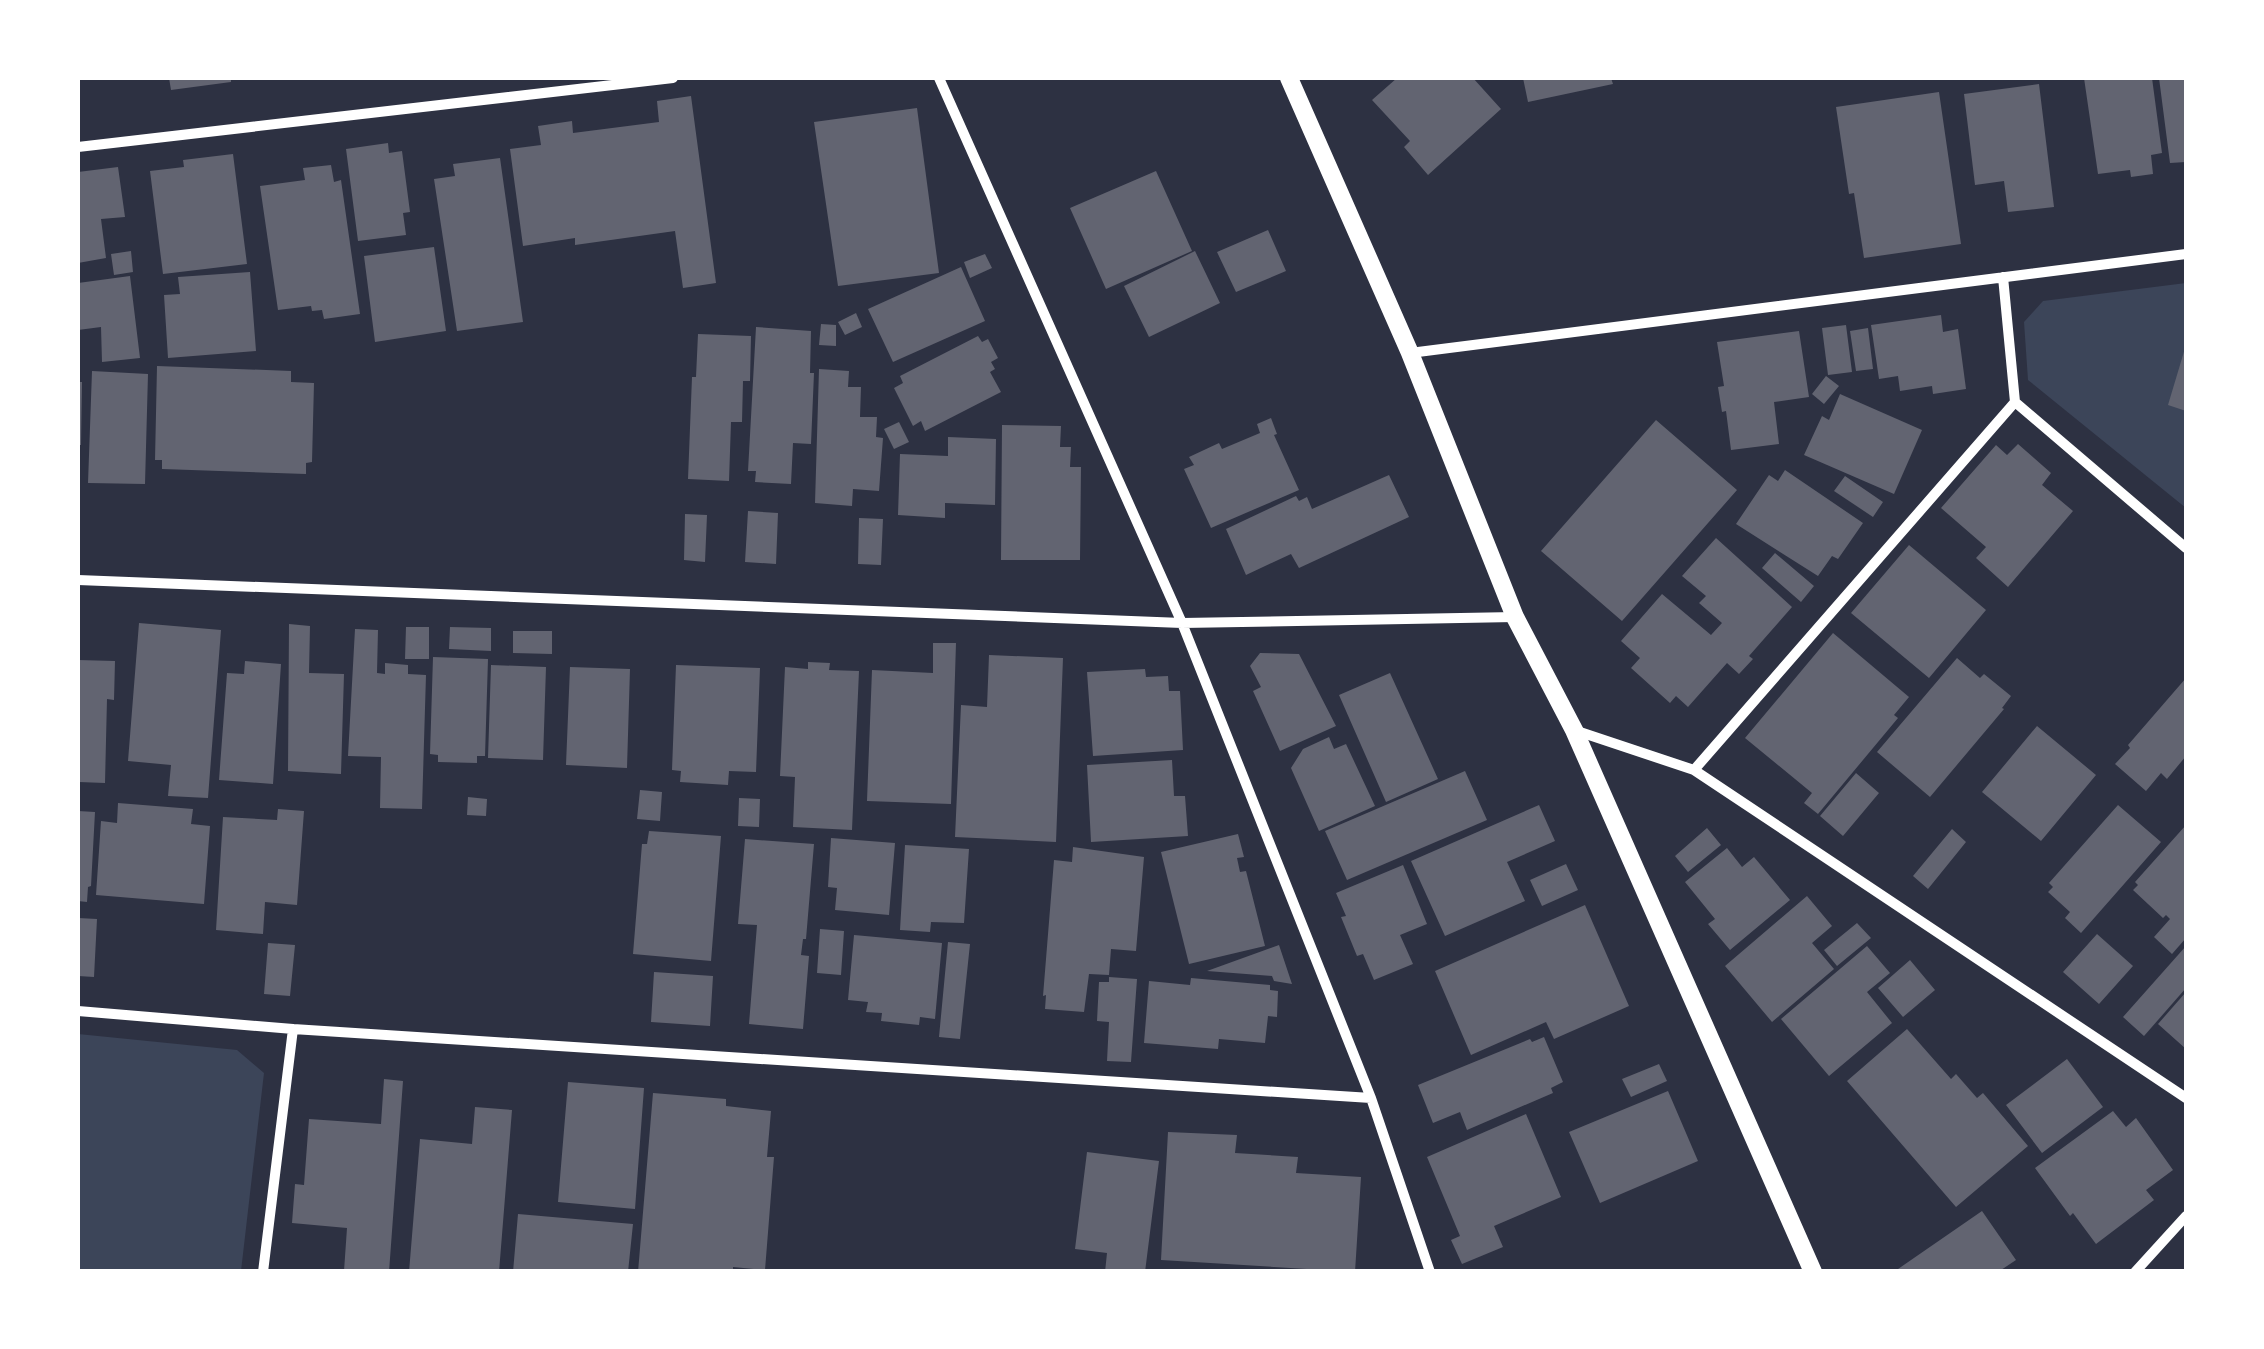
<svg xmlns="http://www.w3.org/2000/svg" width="2264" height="1349" font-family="Lato,sans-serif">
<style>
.green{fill:#3c4559}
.building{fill:#626471}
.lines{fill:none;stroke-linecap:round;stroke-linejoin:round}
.minor{stroke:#fff;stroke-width:10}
.tertiary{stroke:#fff;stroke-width:18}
</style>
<rect width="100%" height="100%" fill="#2d3142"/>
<path class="green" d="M2186 283V508L2028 380 2024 322 2043 301Z
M78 1034 237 1050 264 1073 241 1271H78Z"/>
<path class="building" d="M169 78H231V82L171 90Z
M1397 78H1473L1501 109 1428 175 1404 147 1410 141 1372 100Z
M1523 78H1611L1613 84 1528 102Z
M2084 78H2152L2162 153 2151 155 2153 174 2131 177 2130 170 2098 174Z
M2159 78H2186V162L2170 163Z
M2039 84 2054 207 2008 212 2004 181 1975 185 1964 94Z
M1939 92 1961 244 1864 258 1854 193 1849 194 1836 107Z
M691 96 716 283 683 288 675 231 575 245V238L523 246 510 149 541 145 538 126 572 121 573 133 659 122 657 101Z
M917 108 939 273 838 286 814 122Z
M388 143 389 153 402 151 410 212 403 213 406 235 358 241 346 149Z
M233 154 247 264 163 274 150 171 184 167 183 160Z
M500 158 523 322 457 331 434 179 455 176 453 164Z
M331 165 334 182 341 180 360 314 324 319 322 310 312 311 311 306 278 310 260 186 305 180 303 168Z
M118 167 125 217 101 219 106 258 78 263V172Z
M1156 171 1192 251 1106 289 1070 208Z
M1268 230 1286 271 1236 292 1217 252Z
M434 247 446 331 375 342 364 256Z
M131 251 133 272 114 275 111 254Z
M1195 251 1220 303 1149 337 1124 286Z
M985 254 992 268 970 278 964 262Z
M961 267 985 321 893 362 868 309Z
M250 272 256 351 168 358 164 295 180 294 178 277Z
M130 276 140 358 102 362 101 327 78 330V283Z
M856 313 862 327 845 335 838 322Z
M1941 315 1943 332 1958 329 1966 389 1933 394 1932 386 1900 391 1898 376 1879 379 1871 325Z
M821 324 836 325V346L819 345Z
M1846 325 1852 372 1828 375 1822 328Z
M756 327 811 331 810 373H814L811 444 793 443 791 484 755 482 756 471H748Z
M1868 328 1873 369 1856 371 1850 331Z
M1799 331 1809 397 1774 402 1779 444 1731 450 1726 411 1722 412 1718 387 1724 386 1717 342Z
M698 334 751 336 750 381H743L742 422H731L729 481 688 479 692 377H696Z
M978 336 982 342 988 339 998 358 991 362 995 369 990 372 1001 392 925 431 921 421 913 426 894 388 903 383 900 376Z
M2186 345V411L2168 405Z
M157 366 291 371V382L314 383 312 462 306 463V474L162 469V460H155Z
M819 369 849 371 848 387H861L860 417H877L876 437 883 438 879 491 853 489 852 506 815 503Z
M92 371 148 374 145 484 88 483Z
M1826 376 1839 386 1824 404 1812 394Z
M78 382H82L81 445H78Z
M1840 394 1922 430 1894 494 1804 455 1822 416 1829 420Z
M1271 418 1277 434 1274 435 1299 490 1211 528 1184 469 1194 465 1189 457 1219 443 1222 449 1260 433 1257 424Z
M1656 420 1737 490 1622 621 1541 551Z
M899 422 909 442 894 449 884 429Z
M1002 425 1061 426 1060 447H1071L1070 467H1081L1080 560H1001Z
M948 437 996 439 995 505 945 503V518L898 515 900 454 948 456Z
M2018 444 2051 473 2042 485 2073 511 2008 587 1976 558 1986 547 1941 508 1996 445 2007 455Z
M1785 470 1863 523 1838 559 1832 556 1818 576 1736 524 1769 475 1778 481Z
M1389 475 1409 517 1299 568 1291 554 1246 575 1226 529 1296 496 1299 501 1307 497 1312 509Z
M1845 476 1883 502 1873 517 1834 491Z
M748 511 778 513 776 564 745 562Z
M685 514 707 515 705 562 684 560Z
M859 518 883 519 881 565 858 564Z
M1716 538 1792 607 1749 656 1753 659 1739 674 1727 663 1688 707 1676 696 1670 703 1631 668 1640 658 1621 641 1662 594 1711 635 1722 623 1699 603 1706 596 1682 576Z
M1909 545 1986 610 1929 678 1851 613Z
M1775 553 1814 586 1801 602 1762 568Z
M139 623 221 630 208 798 168 796 171 765 128 761Z
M289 624 310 626 309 673 344 674 341 774 288 771Z
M406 627H429V659H405Z
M450 627 491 628V651L449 649Z
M355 629 378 630 377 673 385 674V663L408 665V674L426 675 422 809 380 808 381 757 348 756Z
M513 631H552V654L513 653Z
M1833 633 1909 697 1894 715 1898 718 1818 814 1804 803 1812 793 1745 738Z
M933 643H956L951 804 867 801 872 670 933 673Z
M1260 653 1299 654 1336 726 1280 751 1253 691 1261 687 1250 666Z
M989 655 1063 658 1056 842 955 837 961 705 987 707Z
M433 657 488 659 485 756H477V763L438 762V755L430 754Z
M1957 658 1980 678 1984 674 2011 696 2002 708 2004 709 1930 797 1877 752Z
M78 660 115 661 114 700 107 699 105 783 79 782Z
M245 661 281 664 273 784 219 780 227 673 244 674Z
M808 662 830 663 829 670 859 671 852 830 793 827 795 777 780 776 785 667 808 669Z
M491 665 546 667 543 760 488 758Z
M676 665 760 668 756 772 729 771 728 785 680 782 681 771 672 770Z
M570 667 630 669 627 768 566 765Z
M1145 669 1146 677 1168 676 1169 691H1180L1183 750 1093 756 1087 672Z
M1390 673 1438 779 1386 802 1339 695Z
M2186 678V756L2167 779 2161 773 2146 791 2115 764 2130 748 2128 745Z
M2037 726 2096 775 2041 841 1982 792Z
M1329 737 1334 749 1346 744 1375 806 1319 831 1291 768 1303 749Z
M1172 760 1174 796H1185L1188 836 1091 842 1087 765Z
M1465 771 1487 820 1347 880 1325 831Z
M1856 773 1879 793 1843 836 1820 816Z
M640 790 662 792 660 821 637 819Z
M468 797 487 799 486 816 467 815Z
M739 798 760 799 759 827 738 826Z
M118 803 193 809 191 824 210 826 204 904 96 895 101 821 117 823Z
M1539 805 1555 841 1507 862 1525 901 1445 936 1411 861Z
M2118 805 2161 842 2081 933 2065 918 2070 912 2048 892 2053 887 2049 883Z
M278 809 304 811 297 905 265 902 263 934 216 930 223 817 277 820Z
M78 811 95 812 91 886 88 887 87 902 78 901Z
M2186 825V938L2172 954 2154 937 2170 919 2166 915 2163 918 2133 890 2138 885 2135 882Z
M1707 828 1721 845 1688 872 1675 856Z
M1952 829 1966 842 1928 889 1913 876Z
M649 831 721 836 711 961 633 954 642 844H647Z
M1238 834 1244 857 1237 858 1240 872 1246 871 1265 946 1189 964 1161 852Z
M831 838 895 843 889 915 835 910 837 888 828 887Z
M745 839 814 844 806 939H803L801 955 809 956 803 1029 749 1024 757 925 738 924Z
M905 845 969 849 964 923 931 922 930 932 900 930Z
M1073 847 1144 857 1136 951 1111 949 1109 975 1089 974 1084 1012 1045 1009 1046 995 1043 996 1054 860 1072 862Z
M1727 848 1742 867 1754 857 1790 900 1730 950 1708 924 1715 919 1685 882Z
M1566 864 1578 890 1542 906 1530 880Z
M1403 865 1427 924 1400 935 1413 964 1374 980 1363 954 1357 956 1341 917 1346 916 1336 893Z
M1807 896 1832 926 1812 943 1834 969 1772 1022 1725 966Z
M1585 905 1629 1006 1554 1039 1546 1022 1471 1055 1435 971Z
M78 918 97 919 94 977 78 976Z
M1857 923 1871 938 1837 966 1824 950Z
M820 929 844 931 841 975 817 973Z
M2097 934 2133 966 2099 1004 2063 972Z
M854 935 942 943 935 1019 920 1017 919 1025 881 1021 882 1013 866 1012 868 1002 848 1000Z
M948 942 970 944 960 1039 939 1037Z
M268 943 295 945 290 996 264 994Z
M1279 945 1292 984 1274 981 1272 976 1207 971Z
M1867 946 1890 973 1867 992 1892 1023 1829 1076 1781 1019Z
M2186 946V988L2144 1036 2123 1017Z
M1910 960 1935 990 1903 1017 1878 988Z
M654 972 713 976 710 1026 651 1022Z
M1109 977 1137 979 1131 1062 1107 1061 1109 1022 1097 1021 1099 982H1109Z
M1191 978 1270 985V990L1278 991 1277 1017 1268 1016 1265 1043 1219 1039 1218 1049 1144 1043 1149 981 1190 985Z
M2186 992V1049L2158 1024Z
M1907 1029 1951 1079 1956 1074 1977 1098 1983 1093 2028 1146 1956 1207 1847 1081Z
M1544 1037 1563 1082 1551 1088 1553 1093 1467 1130 1460 1112 1433 1123 1418 1085 1530 1039 1532 1042Z
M2067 1059 2103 1107 2042 1153 2006 1105Z
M1659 1064 1667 1081 1631 1097 1622 1079Z
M384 1079 403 1081 389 1272 344 1271 347 1228 292 1223 295 1184 304 1185 309 1119 381 1124Z
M568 1082 644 1088 635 1209 558 1202Z
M1668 1091 1698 1161 1600 1203 1569 1132Z
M653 1093 726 1099V1106L771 1111 767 1157H774L765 1270 733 1267V1272H638Z
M475 1107 512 1110 499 1272H409L420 1139 472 1144Z
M2113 1111 2126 1127 2136 1118 2173 1170 2146 1190 2154 1200 2096 1244 2073 1213 2070 1216 2035 1168Z
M1526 1114 1561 1197 1494 1226 1503 1247 1462 1264 1451 1240 1460 1236 1427 1157Z
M1168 1132 1237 1135 1235 1153 1298 1157 1296 1173 1361 1177 1355 1272 1161 1260Z
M1087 1152 1159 1161 1145 1272H1105L1107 1253 1075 1249Z
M1982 1211 2016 1260 1998 1272H1900L1898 1269Z
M518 1214 633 1224 628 1272H513Z"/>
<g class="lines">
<path class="minor" d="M939 78 1182 623 1371 1098 1430 1272
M78 147 673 78
M2003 277 2015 402
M1410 353 2186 254
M78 580 1182 623 1515 617
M1574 730 1694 770 2186 1098
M1694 770 2015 402 2186 548
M78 1011 293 1029 1371 1098
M263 1272 293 1029
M2135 1272 2186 1216"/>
<path class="tertiary" d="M1289 78 1410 353 1515 617 1574 730 1813 1272"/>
</g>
<rect width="2264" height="1349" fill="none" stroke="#ffffff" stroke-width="160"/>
</svg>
